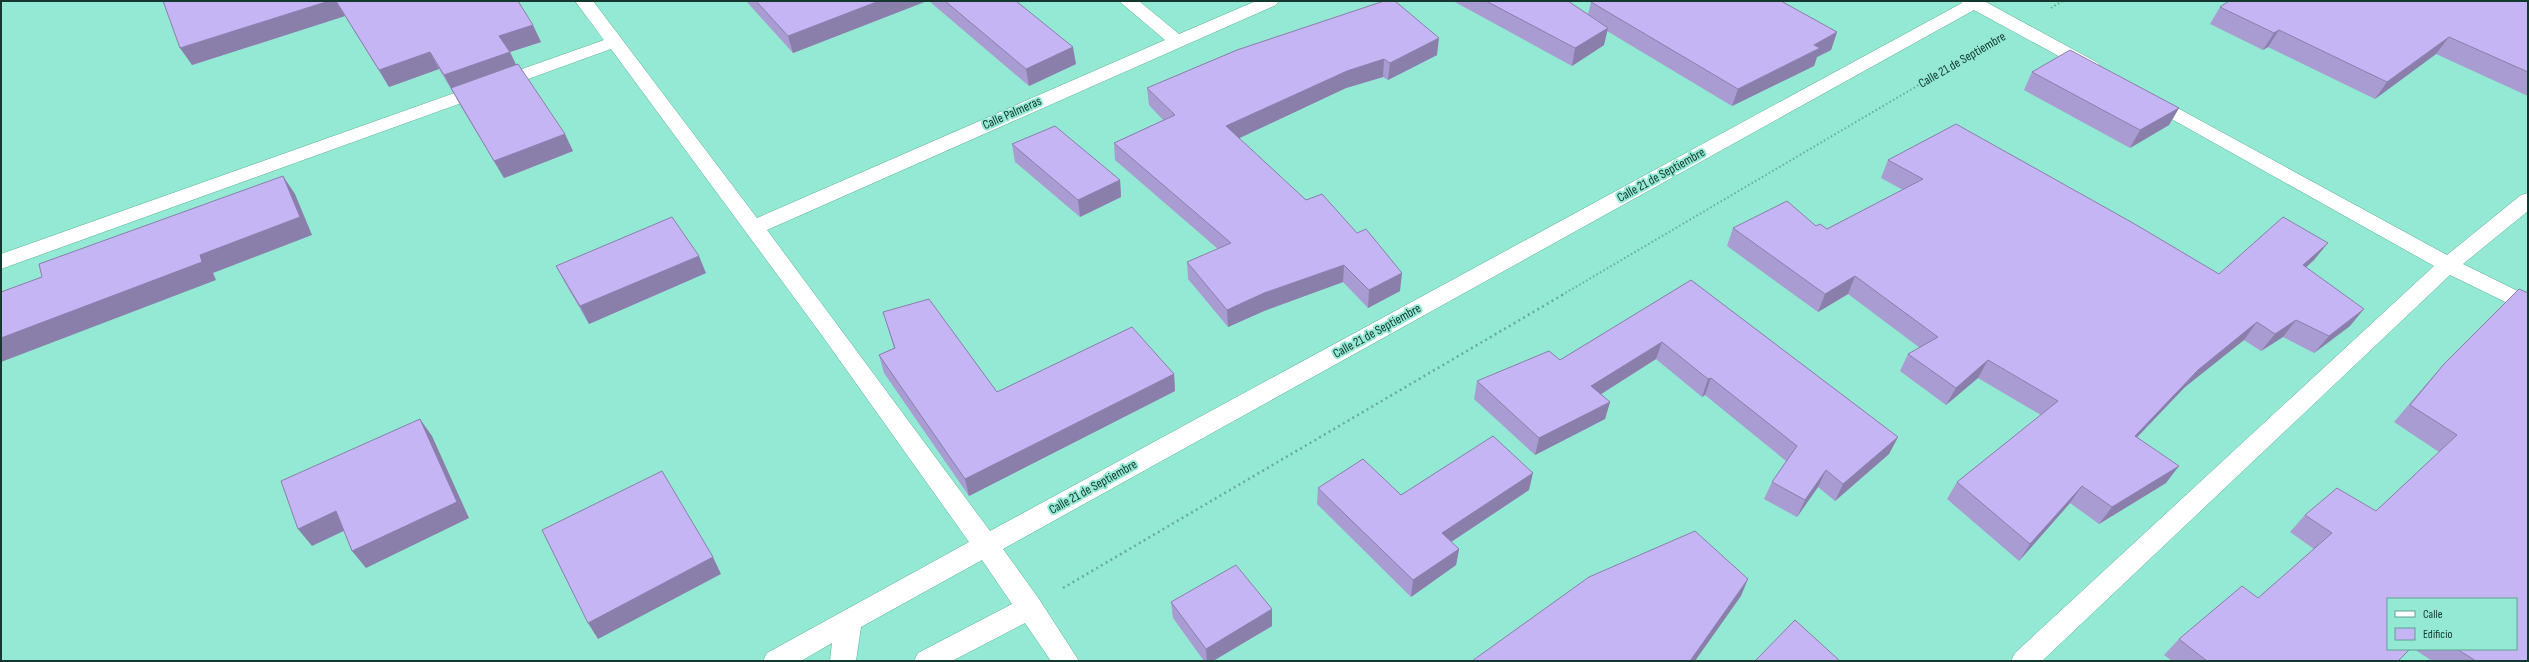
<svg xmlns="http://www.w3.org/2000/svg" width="2529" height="662" font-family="'Sofia Sans Condensed',sans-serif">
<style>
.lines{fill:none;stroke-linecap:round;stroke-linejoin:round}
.minor-casing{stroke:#59af9a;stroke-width:1}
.path-far1{stroke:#67ac9b;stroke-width:2;stroke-dasharray:1.5 2.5;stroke-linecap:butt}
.path{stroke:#67ac9b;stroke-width:2.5;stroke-dasharray:2 3.5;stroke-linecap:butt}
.minor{fill:#fff;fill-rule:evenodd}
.wall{fill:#a99cd2}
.shaded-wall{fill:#8a7fab}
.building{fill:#c5b5f4;stroke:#8a7fab}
.labels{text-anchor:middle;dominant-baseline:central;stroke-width:4;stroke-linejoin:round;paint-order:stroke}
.street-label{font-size:13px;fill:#143830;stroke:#93e9d3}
</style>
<rect width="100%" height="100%" fill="#93e9d3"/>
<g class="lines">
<defs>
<path id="minor" d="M575 1H593L757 218 1165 40 1119 1H1139L1179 34 1256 1H1279L1276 5 767 230 990 531 1962 3 1961 1H1987L1986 2 2098 63 2101 67 2098 71H2086L1974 10 1003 549 1039 599 1079 661H1051L1025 623 952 661H914L918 653 1012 604 982 560 861 627 856 661H830L832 643 801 661H763L767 653 969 542 821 334 611 49 1 269V254L604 40Z
M2150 93 2447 255 2521 195 2528 193V211L2463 264 2528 296V313L2450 275 2042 661H2011L2015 653 2434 266 2143 103 2141 99 2143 95Z"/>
</defs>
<use href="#minor" class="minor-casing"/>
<path class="path-far1" d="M2051 8 2063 1
M1562 295 1985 46"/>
<path class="path" d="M1063 588 1564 294"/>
<use href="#minor" class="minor"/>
</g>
<path class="wall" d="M163 1H518L541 42 510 52 516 65 573 151 504 178 460 105 453 92 439 69 389 87 345 16 192 65Z
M746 1H927L793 53Z
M929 1H1016L1076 64 1029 86Z
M1453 1H1568L1588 14 1591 2 1837 32 1831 50 1817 57 1814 66 1732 106 1607 31 1604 45 1572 66Z
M2528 1V96L2436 54 2375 99 2268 47 2263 50 2210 24 2220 7Z
M1237 50 1437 55 1388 80 1383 77 1346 88 1239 138 1400 291 1368 308 1343 282 1264 311 1228 327 1188 279 1187 262 1218 249 1115 160 1114 143 1163 120 1149 105 1147 88Z
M2032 72 2179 108 2169 125 2130 148 2024 90Z
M1012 144 1120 180 1121 197 1080 217 1015 162Z
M1888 160 2219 274 2314 260 2306 267 2350 326 2314 353 2283 337 2261 351 2244 340 2185 387 2137 437 2166 483 2099 524 2070 503 2019 561 1947 499 1957 482 2041 415 1978 378 1946 405 1900 371 1908 354 1920 348 1848 294 1818 312 1727 246 1733 228 1816 226 1827 229 1903 190 1881 178Z
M556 266 706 273 589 324 565 283Z
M1691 280 1898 437 1889 454 1835 501 1818 487 1797 517 1764 499 1772 482 1786 461 1705 395 1702 397 1656 359 1601 394 1610 402 1605 419 1535 455 1474 399 1477 381 1560 360Z
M883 312 997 392 1174 374 1175 391 969 496 884 373 879 355 894 348Z
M2444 364 2528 661H2432L2414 649H2516L2388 599 2398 661H2172L2164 655 2179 639 2258 598 2314 549 2290 532 2305 515 2376 511 2439 452 2394 422 2428 382Z
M1318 488 1401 495 1529 490 1451 542 1459 549 1456 565 1411 597 1317 504Z
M1171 602 1272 626 1213 661H1204L1173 618Z"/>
<path class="shaded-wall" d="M329 1H336L345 16 192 65 180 48Z
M879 1H927L793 53 788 36Z
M533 25 541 42 510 52 518 69 453 92 444 75 499 36Z
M1608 28 1604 45 1572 66 1575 48Z
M2279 30 2268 47 2263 50 2274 33Z
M1837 32 1831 50 1817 57 1814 66 1732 106 1738 89 1814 45Z
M2449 37 2436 54 2375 99 2387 82Z
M1439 38 1437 55 1388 80 1390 63Z
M1073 47 1076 64 1029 86 1026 69Z
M430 52 439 69 389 87 379 70Z
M1384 59 1383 77 1346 88 1227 144 1226 126 1347 71Z
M2179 108 2169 125 2130 148 2140 130Z
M565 134 573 151 504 178 494 161Z
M283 176 295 194 312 235 213 273 216 280 1 362V338Z
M1120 180 1121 197 1080 217 1078 200Z
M2328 243 2314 260 2290 282 2303 265Z
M699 256 706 273 589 324 580 306Z
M1344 265 1343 282 1264 311 1228 327 1227 310 1264 293Z
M1402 273 1400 291 1368 308 1369 290Z
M1855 276 1848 294 1818 312 1825 294Z
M2364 309 2350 326 2314 353 2329 336Z
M2296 320 2283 337 2261 351 2275 334Z
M2257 322 2244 340 2185 387 2122 453 2135 436 2198 370Z
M1662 342 1656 359 1587 403 1591 386Z
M1988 360 1978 378 1946 405 1956 388Z
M1174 374 1175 391 969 496 965 479Z
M1711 378 1705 395 1702 397 1708 379Z
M1610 402 1605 419 1535 455 1539 438Z
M420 419 432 436 469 518 366 568 352 551Z
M1898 437 1889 454 1835 501 1843 484Z
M2179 466 2166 483 2099 524 2112 507Z
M1826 470 1818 487 1797 517 1805 500Z
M1533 473 1529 490 1439 550 1442 533Z
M2082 486 2070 503 2019 561 2030 544Z
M336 511 350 528 312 546 298 529Z
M1459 549 1456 565 1411 597 1413 580Z
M713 557 721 574 598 639 588 623Z
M1748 579 1741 596 1695 661H1690Z
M1272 609V626L1213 661H1207L1206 649Z"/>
<path class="building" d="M163 1H329L180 48Z
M336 1H518L533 25 499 36 510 52 444 75 430 52 379 70Z
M756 1H879L788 36Z
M945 1H1016L1073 47 1026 69Z
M1384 1H1395L1439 38 1390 63 1384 59 1347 71 1226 126 1306 200 1322 194 1357 233 1366 229 1402 273 1369 290 1344 265 1264 293 1227 310 1187 262 1231 243 1114 143 1175 115 1147 88 1237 50Z
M1486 1H1568L1608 28 1575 48Z
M1593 1H1781L1837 32 1814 45 1820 48 1738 89 1591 2Z
M2229 1H2528V72L2449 37 2387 82 2279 30 2274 33 2220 7Z
M2070 50 2179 108 2140 130 2032 72Z
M518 64 565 134 494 161 451 88Z
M1956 124 2133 223 2219 274 2283 217 2328 243 2303 265 2364 309 2329 336 2296 320 2275 334 2257 322 2198 370 2135 436 2179 466 2112 507 2082 486 2030 544 1957 482 2058 401 1988 360 1956 388 1908 354 1938 337 1855 276 1825 294 1733 228 1787 201 1816 226 1820 224 1827 229 1923 179 1888 160Z
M1055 126 1120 180 1078 200 1012 144Z
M283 176 300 217 200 255 202 262 1 338V292L42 277 39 264Z
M672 217 699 256 580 306 556 266Z
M1691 280 1898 437 1843 484 1826 470 1805 500 1772 482 1797 446 1711 378 1708 379 1662 342 1591 386 1610 402 1539 438 1477 381 1549 351 1560 360Z
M2519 289 2528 293V661H2476L2457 649H2516V599H2388V649H2410L2398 661H2207L2179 639 2242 586 2258 598 2332 533 2305 515 2337 488 2376 511 2457 435 2410 405 2444 364Z
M929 299 997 392 1132 327 1174 374 965 479 879 355 895 348 883 312Z
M420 419 457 502 352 551 336 511 298 529 281 481Z
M1493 436 1533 473 1442 533 1459 549 1413 580 1318 488 1363 459 1401 495Z
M662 471 713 557 588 623 542 530Z
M1695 531 1748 579 1690 661H1472L1589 577Z
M1236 565 1272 609 1206 649 1171 602Z
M1795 620 1840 661H1755Z"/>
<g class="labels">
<g class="street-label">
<text transform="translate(1962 60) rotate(-30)">Calle 21 de Septiembre</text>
<text transform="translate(1012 113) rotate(-24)">Calle Palmeras</text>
<text transform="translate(1661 175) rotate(-29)">Calle 21 de Septiembre</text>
<text transform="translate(1377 331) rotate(-29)">Calle 21 de Septiembre</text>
<text transform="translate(1093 487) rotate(-29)">Calle 21 de Septiembre</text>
</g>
</g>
<rect width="2529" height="662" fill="none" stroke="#143830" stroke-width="4"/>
<rect x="2387" y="598" width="130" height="52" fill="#93e9d3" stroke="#60a292"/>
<rect x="2395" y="611" width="20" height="6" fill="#ffffff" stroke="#60a292"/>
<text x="2423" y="618" font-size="12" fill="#143830">Calle</text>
<rect x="2395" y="628" width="20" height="12" fill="#c5b5f4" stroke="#60a292"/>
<text x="2423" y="638" font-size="12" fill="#143830">Edificio</text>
</svg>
